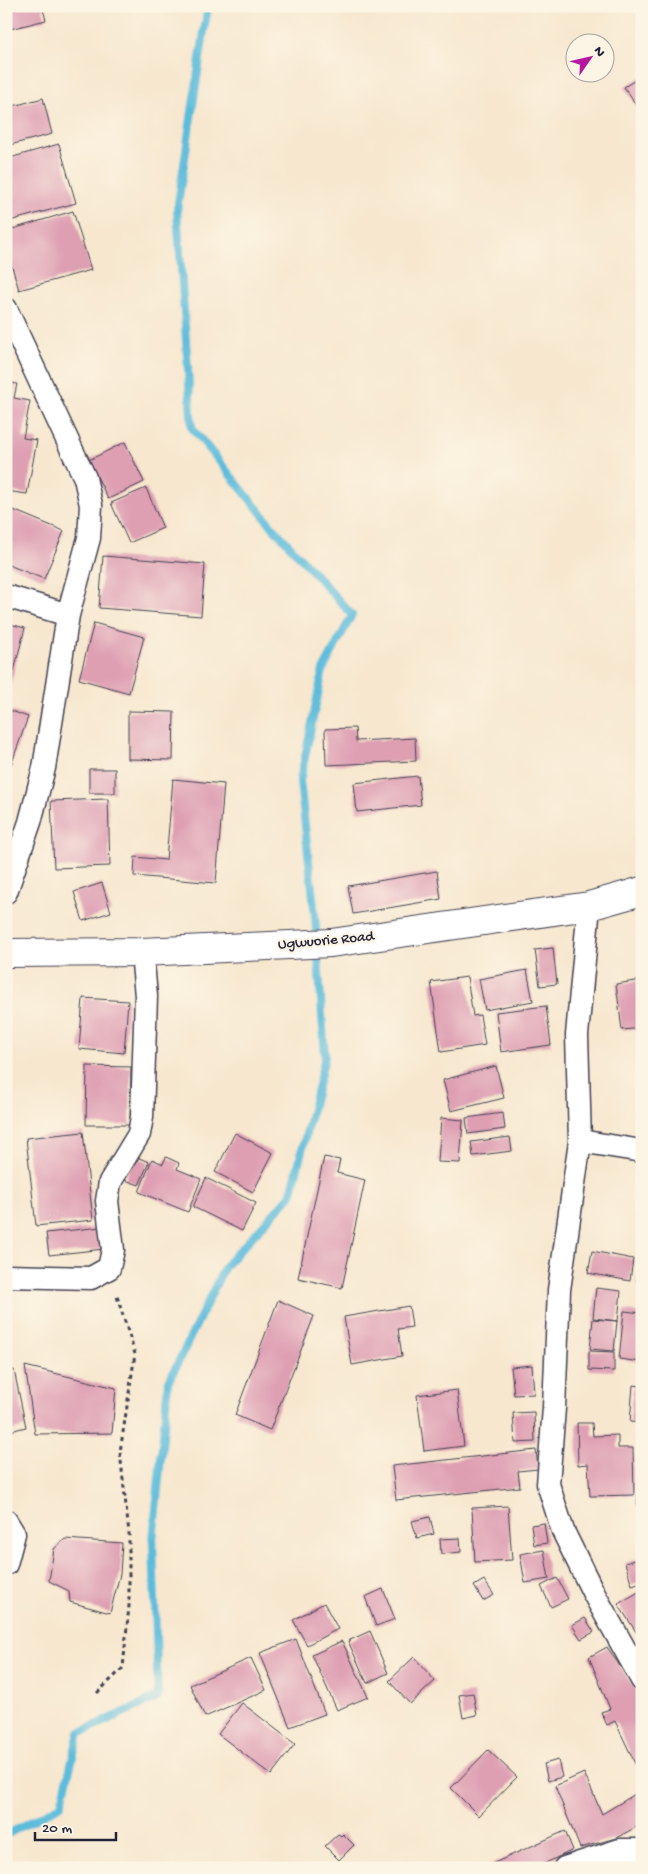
<svg xmlns="http://www.w3.org/2000/svg" width="648" height="1874" font-family="'Gochi Hand',sans-serif">
<style>
.lines{fill:none;stroke-linecap:round;stroke-linejoin:round}
.stream{stroke:#5cbcdb;stroke-width:8}
.building{fill:#de9fb3}
.minor-casing{stroke:#424051;stroke-width:25}
.tertiary-casing{stroke:#424051;stroke-width:30}
.path{stroke:#424051;stroke-width:3;stroke-dasharray:4 4;stroke-linecap:butt}
.minor{stroke:#fff;stroke-width:22}
.tertiary{stroke:#fff;stroke-width:28}
.labels{text-anchor:middle;dominant-baseline:central;stroke-width:4.5;stroke-linejoin:round;paint-order:stroke}
.street-label{font-size:15px;fill:#22223b;stroke:#fcf5e5}
</style>
<rect width="100%" height="100%" fill="#fcf5e5"/>
<filter id="ink" filterUnits="userSpaceOnUse"><feTurbulence type="fractalNoise" baseFrequency=".02" numOctaves="2"/><feDisplacementMap in="SourceGraphic" scale="10" xChannelSelector="R" yChannelSelector="G"/><feConvolveMatrix kernelMatrix="1 2 1 2 8 2 1 2 1" color-interpolation-filters="sRGB"/></filter>
<filter id="wash" filterUnits="userSpaceOnUse"><feTurbulence type="fractalNoise" baseFrequency=".0096" numOctaves="4" result="noise"/><feDisplacementMap in="SourceGraphic" scale="20" xChannelSelector="R" yChannelSelector="G"/><feGaussianBlur stdDeviation="1.12" result="paint"/><feColorMatrix in="noise" values="0 0 0 0 0 0 0 0 0 0 0 0 0 0 0 0 0 1.4 0 .05"/><feComposite in="paint" operator="in"/></filter>
<g filter="url(#wash)">
<rect width="100%" height="100%" fill="#f7e7cf"/>
<g class="lines">
<path class="stream" d="M6 1835 61 1805 79 1733 158 1697 153 1541 168 1383 225 1266 291 1195 325 1057 315 915 300 781 323 670 352 615 271 525 192 428 177 210 208 6"/>
</g>
<g id="blocks">
<path class="building" d="M6 6H42L46 20 6 30Z
M642 76V114L624 87Z
M43 98 52 134 6 146V108Z
M59 144 76 203 6 222V159Z
M73 211 91 270 19 290 6 247V231Z
M6 382 17 384 14 398 30 401 23 438 37 440 27 494 6 491Z
M125 442 144 482 108 499 89 460Z
M146 488 163 528 129 543 111 503Z
M6 507 64 531 44 579 6 564Z
M103 556 205 564 201 616 99 608Z
M6 623 25 628 7 698H6Z
M94 623 144 637 129 693 79 679Z
M6 709 28 717 10 768 6 767Z
M128 711 174 712 173 760 128 759Z
M355 728 356 741 415 738 416 761 326 765 325 729Z
M89 769H115V793H89Z
M418 776 421 805 357 812 354 783Z
M173 779 224 784 216 883 134 876 135 857 166 860Z
M108 799 110 866 54 868 51 801Z
M437 871 441 899 353 914 348 886Z
M102 883 111 912 83 921 74 892Z
M553 948 557 984 540 986 535 950Z
M527 970 533 1001 485 1010 479 979Z
M467 977 473 1016 480 1015 485 1045 441 1052 431 982Z
M642 980V1028L622 1030 616 984Z
M83 998 128 1001 124 1053 79 1049Z
M546 1006 551 1045 501 1052 496 1012Z
M87 1066 131 1067 130 1125H86Z
M496 1066 504 1098 451 1111 443 1080Z
M503 1113 505 1129 468 1134 466 1118Z
M441 1118 463 1120 460 1163 438 1162Z
M83 1132 93 1220 36 1226 26 1138Z
M235 1133 273 1153 253 1192 215 1172Z
M510 1137 512 1151 473 1156 471 1142Z
M134 1156 149 1162 139 1185 125 1180Z
M166 1157 179 1163 177 1169 201 1179 188 1212 139 1192 152 1159 163 1164Z
M324 1157 340 1160 337 1173 365 1180 342 1288 298 1278Z
M206 1178 256 1203 242 1231 193 1207Z
M102 1227 104 1249 49 1255 46 1233Z
M592 1251 633 1259 630 1281 588 1273Z
M642 1270V1284L636 1281Z
M596 1288 621 1291 618 1321 593 1318Z
M278 1300 314 1316 270 1430 235 1415Z
M409 1306 412 1327 398 1329 402 1356 352 1365 344 1317Z
M624 1311 642 1313V1362L619 1359Z
M593 1319 617 1321 614 1351 590 1349Z
M589 1351 614 1352V1371L589 1370Z
M532 1365 534 1394 514 1395 511 1367Z
M25 1366 116 1388 112 1433 35 1434Z
M6 1369 14 1370 26 1427 6 1432Z
M633 1385 642 1386V1423L630 1422Z
M457 1390 464 1446 424 1451 417 1395Z
M534 1412 535 1442 515 1443 513 1413Z
M577 1423H592L593 1436 618 1435V1448H633L634 1495 590 1496 588 1464 578 1465Z
M536 1450 538 1469 518 1471 520 1487 396 1500 392 1466Z
M638 1490H642V1507H637Z
M508 1506 512 1560 475 1562 472 1508Z
M430 1517 434 1534 417 1538 412 1521Z
M544 1523 547 1543 534 1545 531 1525Z
M460 1538 461 1552 441 1554 440 1539Z
M65 1539 122 1543 120 1574 110 1613 70 1602 69 1591 49 1581 54 1549Z
M544 1550 549 1579 525 1583 520 1554Z
M642 1558V1582L632 1585 625 1563Z
M557 1578 568 1599 551 1607 541 1586Z
M484 1580 494 1595 483 1601 474 1586Z
M383 1589 395 1619 376 1626 365 1597Z
M642 1590V1641L618 1604Z
M324 1603 338 1629 307 1645 293 1620Z
M585 1618 594 1632 581 1639 572 1625Z
M370 1631 388 1673 367 1683 348 1641Z
M296 1639 325 1714 290 1727 260 1653Z
M342 1641 368 1697 337 1710 312 1655Z
M607 1647 642 1699V1778L615 1721 607 1725 601 1712 610 1709 589 1657Z
M414 1657 435 1681 410 1704 389 1681Z
M251 1658 266 1690 205 1717 190 1685Z
M473 1693 477 1715 463 1718 459 1695Z
M242 1703 295 1744 271 1775 218 1734Z
M488 1750 517 1777 479 1816 451 1788Z
M558 1760 562 1777 548 1781 544 1764Z
M584 1773 602 1814 642 1790V1824L616 1838 580 1848 555 1786Z
M565 1831 573 1850 535 1868H483Z
M338 1834 341 1836 343 1834 354 1845 339 1860 325 1846Z"/>
</g>
</g>
<g filter="url(#ink)">
<use href="#blocks" fill-opacity="0" stroke="#424051" stroke-width="1"/>
<g class="lines">
<defs>
<path id="minor" d="M6 309 85 478 91 505 89 538 68 615 44 768 30 822 6 892
M6 596 68 615
M589 906 577 1035 580 1141 559 1290 554 1408 548 1484 563 1531 594 1594 642 1680
M580 1141 642 1151
M6 1276 91 1278 109 1268 113 1250 107 1201 110 1182 139 1134 142 1117 146 996 142 952
M6 1521 14 1534 6 1564
M565 1868 620 1850H642"/>
<path id="tertiary" d="M6 953 142 952 331 943 589 906 642 891"/>
</defs>
<use href="#minor" class="minor-casing"/>
<use href="#tertiary" class="tertiary-casing"/>
<path class="path" d="M97 1693 123 1668 129 1606V1533L120 1452 135 1354 116 1293"/>
<use href="#minor" class="minor"/>
<use href="#tertiary" class="tertiary"/>
</g>
</g>
<g class="labels">
<g class="street-label">
<text transform="translate(326 941) rotate(-5)">Ugwuorie Road</text>
</g>
</g>
<rect width="648" height="1874" fill="none" stroke="#fcf5e5" stroke-width="25"/>
<g transform="translate(590 58) rotate(56)"><circle r="24" fill="#fcf5e5" stroke="#a5a1a1"/>
<path d="M0-4L9 19L0 12L-9 19Z" fill="#b5179e"/>
<text y="-8" font-size="14" font-weight="bold" text-anchor="middle" fill="#22223b">N</text>
</g>
<path d="M35 1832v8h81v-8" fill="none" stroke="#22223b" stroke-width="2.5"/>
<text x="42" y="1832" font-size="15" fill="#22223b" stroke="#fcf5e5" stroke-width="4" paint-order="stroke">20 m</text>
</svg>
